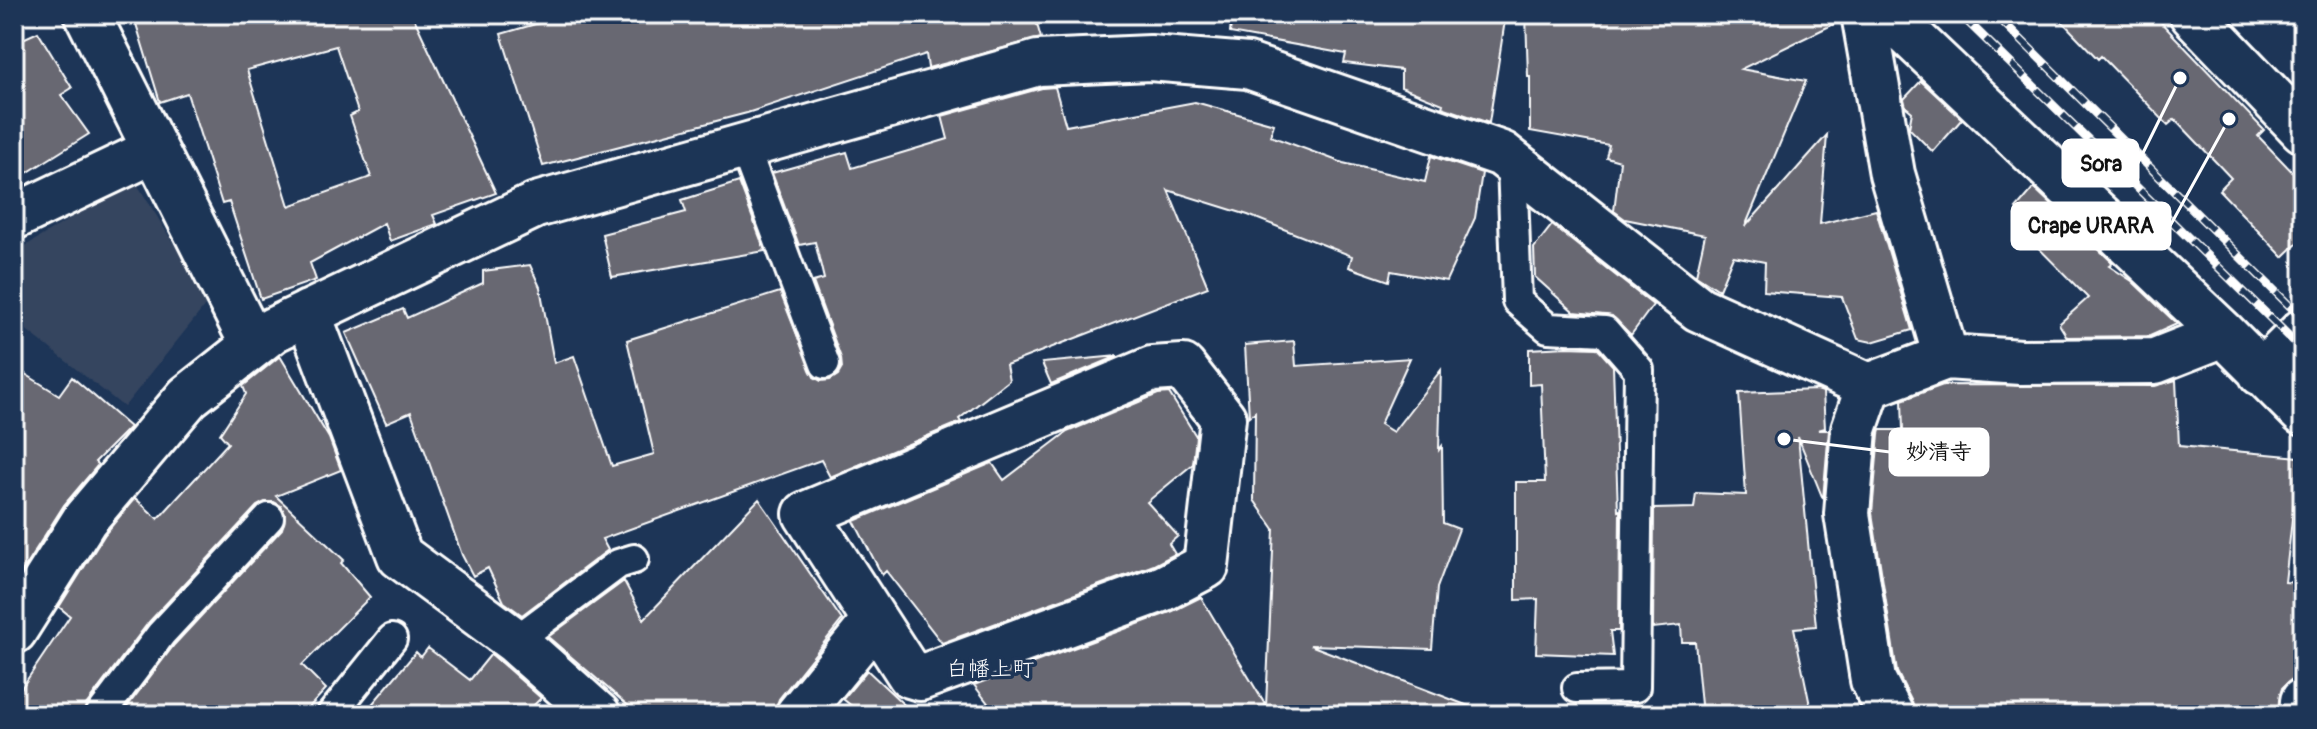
<svg xmlns="http://www.w3.org/2000/svg" width="2317" height="729" font-family="Pangolin,'Klee One',sans-serif">
<style>
.built{fill:#34445f}
.building{fill:#686772;stroke:#fff;stroke-width:2;fill-rule:evenodd}
.lines{fill:none;stroke-linecap:round;stroke-linejoin:round}
.service-casing{stroke:#fff;stroke-width:34}
.minor-casing{stroke:#fff;stroke-width:50}
.service{stroke:#1d3557;stroke-width:28}
.minor{stroke:#1d3557;stroke-width:44}
.rail-casing{stroke:#fff;stroke-width:9}
.rail{stroke:#1d3557;stroke-width:6;stroke-dasharray:18;stroke-linecap:butt}
.labels{text-anchor:middle;dominant-baseline:central;stroke-width:7;stroke-linejoin:round;paint-order:stroke}
.neighbourhood-label{font-size:22px;fill:#fff;stroke:#1d3557}
.leader{fill:none;stroke:#fff;stroke-width:3}
.callout-dot{fill:#fff;stroke:#1d3557;stroke-width:3}
.callout{fill:#fff;stroke:#fff;stroke-width:3}
.callout-label{font-size:22px;text-anchor:middle;font-weight:bold;fill:#111}
</style>
<rect width="100%" height="100%" fill="#1d3557"/>
<filter id="ink" filterUnits="userSpaceOnUse"><feTurbulence type="fractalNoise" baseFrequency=".0125" numOctaves="2"/><feDisplacementMap in="SourceGraphic" scale="16" xChannelSelector="R" yChannelSelector="G"/><feConvolveMatrix kernelMatrix="1 2 1 2 8 2 1 2 1" color-interpolation-filters="sRGB"/></filter>
<g filter="url(#ink)">
<path class="built" d="M134 179 209 301 124 407 14 320V253Z"/>
<path class="building" d="M133 14H412L496 193 433 215 437 224 390 241 384 223 310 263 316 280 261 299 229 202 222 204 187 93 160 102ZM336 46 358 112 350 116 371 177 289 206 247 70Z
M570 14H1034L1041 38 928 68 926 54 747 113 543 166 501 34Z
M1232 14H1506L1489 123 1442 107 1443 104 1401 87V70L1344 63 1346 54 1230 33Z
M1526 14H1840V21L1741 69 1806 81 1745 227 1827 135 1820 224 1876 210 1912 330 1872 342 1858 339 1842 297 1764 291 1765 262 1733 256 1719 290 1696 275 1705 235 1625 219 1614 211 1620 161 1606 157 1609 145 1530 131V77H1528Z
M2055 14H2153L2264 130 2258 136 2303 183V238L2283 257 2219 190 2231 178 2175 119 2168 125 2101 56 2098 59Z
M38 32 72 88 61 95 89 134 14 181V43Z
M1921 81 1962 119 1933 152 1909 128 1912 112 1906 107 1904 99Z
M1055 87 1066 126 1195 102 1274 124 1270 136 1343 163 1425 182 1431 156 1482 173 1475 218 1446 281 1391 271 1389 281 1349 267 1352 256 1248 215 1168 190 1208 287 1006 365 1009 380 959 419 961 422 830 477 821 460 602 539 608 550 522 615 504 602 488 568 473 576 462 555 411 412 386 423 346 333 403 309 407 318 483 283V271L530 265 540 287 554 363 574 356 612 466 654 454 627 340 780 292 814 377 821 381 830 380 838 375 842 368 841 358 813 282 824 279 815 242 799 245 772 173 847 152 852 168 948 139 942 116 1042 88Z
M739 182 765 251 612 277 602 234 686 212 682 200Z
M2034 188 2113 263 2109 266 2132 281 2177 324 2150 336 2067 337 2059 324 2088 298 2016 225 2023 216 2016 209Z
M1552 225 1653 305 1631 335 1612 316 1574 312 1535 277 1534 248Z
M1294 341 1296 366 1410 358 1380 424 1393 432 1441 370 1439 450 1442 446 1443 523 1459 529 1437 588 1432 649 1310 645 1484 712V715H997L974 685 1173 611 1201 597 1266 706 1274 529 1254 500 1255 412 1249 417 1245 345Z
M1567 347 1597 348 1613 366 1618 511 1620 510 1619 631H1610L1613 656 1536 653 1538 599 1516 600V482H1545L1541 384 1529 385V349Z
M280 356 329 438 341 470 276 496 344 560 341 563 370 597 302 665 326 689 302 715H121L174 645 282 529 285 514 281 506 274 502H265L257 506 149 622 86 705 83 715H14V699L70 616 59 607 105 534 135 498 158 519 228 443 220 434 246 394 243 386Z
M1118 356 1051 384 1042 363Z
M14 367 59 395 72 377 130 427 95 462 98 465 64 505 19 576 14 572Z
M2176 380 2179 446 2299 457 2285 582 2299 583 2293 678 2282 688 2277 715H1916L1913 704 1897 672 1872 513 1879 434 1880 430H1903L1902 400 1943 385 2155 386Z
M1817 390 1823 392 1825 428 1818 430H1829L1823 499 1798 437 1816 626 1794 628 1812 715H1702L1695 642H1682L1681 625 1653 628 1654 509 1694 508 1696 493 1746 495 1739 393Z
M1169 393 1196 436 1193 464 1147 502 1178 536 1169 544 1175 554 1154 565 942 643 886 571 882 575 854 521 992 463 1004 480 1067 432 1158 394Z
M759 499 842 620 779 699 774 715H639L548 637 624 581 644 619Z
M428 648 470 680 491 654 541 698 524 715H363L416 652 421 657Z
M867 670 915 715H863L843 699Z"/>
<g class="lines">
<defs>
<path id="service" d="M744 146 825 364
M1512 163 1517 301 1548 328 1605 331 1639 370 1635 687 1577 688
M515 641 618 564 634 559
M100 715 161 634 269 518
M331 715 392 639"/>
<path id="minor" d="M87 14 253 345
M1864 14 1892 174 1946 357
M1887 14 2224 334 2303 413
M2192 14 2303 130
M14 217 155 150
M308 313 400 556 515 641 598 715
M1183 367 1223 418 1206 566 1164 588 920 678 910 675 806 514 1152 369Z
M2261 373 2303 331
M1869 386 1854 429 1847 514 1873 680 1891 715
M14 631 85 519 188 397 273 330 536 205 1038 63 1150 58 1248 66 1502 154 1699 309 1869 386 1946 357 2021 362 2155 361 2224 334
M798 715 874 622
M2302 715 2303 701"/>
</defs>
<use href="#service" class="service-casing"/>
<use href="#minor" class="minor-casing"/>
<use href="#service" class="service"/>
<use href="#minor" class="minor"/>
<defs>
<path id="rail" d="M1960 14 2303 350
M1995 14 2303 319"/>
</defs>
<use href="#rail" class="rail-casing"/>
<use href="#rail" class="rail"/>
</g>
</g>
<g class="labels">
<g class="neighbourhood-label">
<text x="990" y="669">白幡上町</text>
</g>
</g>
<path class="leader" d="M2180 78L2138 163M2229 119L2170 226M1784 439L1890 452"/>
<g class="callout-dot">
<circle cx="2180" cy="78" r="8"/>
<circle cx="2229" cy="119" r="8"/>
<circle cx="1784" cy="439" r="8"/>
</g>
<g class="callout">
<rect x="2063" y="140" width="75" height="46" rx="8"/>
<rect x="2012" y="203" width="158" height="46" rx="8"/>
<rect x="1890" y="429" width="98" height="46" rx="8"/>
</g>
<g class="callout-label">
<text x="2101" y="171">Sora</text>
<text x="2091" y="233">Crape URARA</text>
<text x="1939" y="459">妙清寺</text>
</g>
<rect width="2317" height="729" fill="none" stroke="#1d3557" stroke-width="48"/>
<rect x="24" y="24" width="2269" height="681" fill="none" stroke="#fff" stroke-width="3" filter="url(#ink)"/>
</svg>
